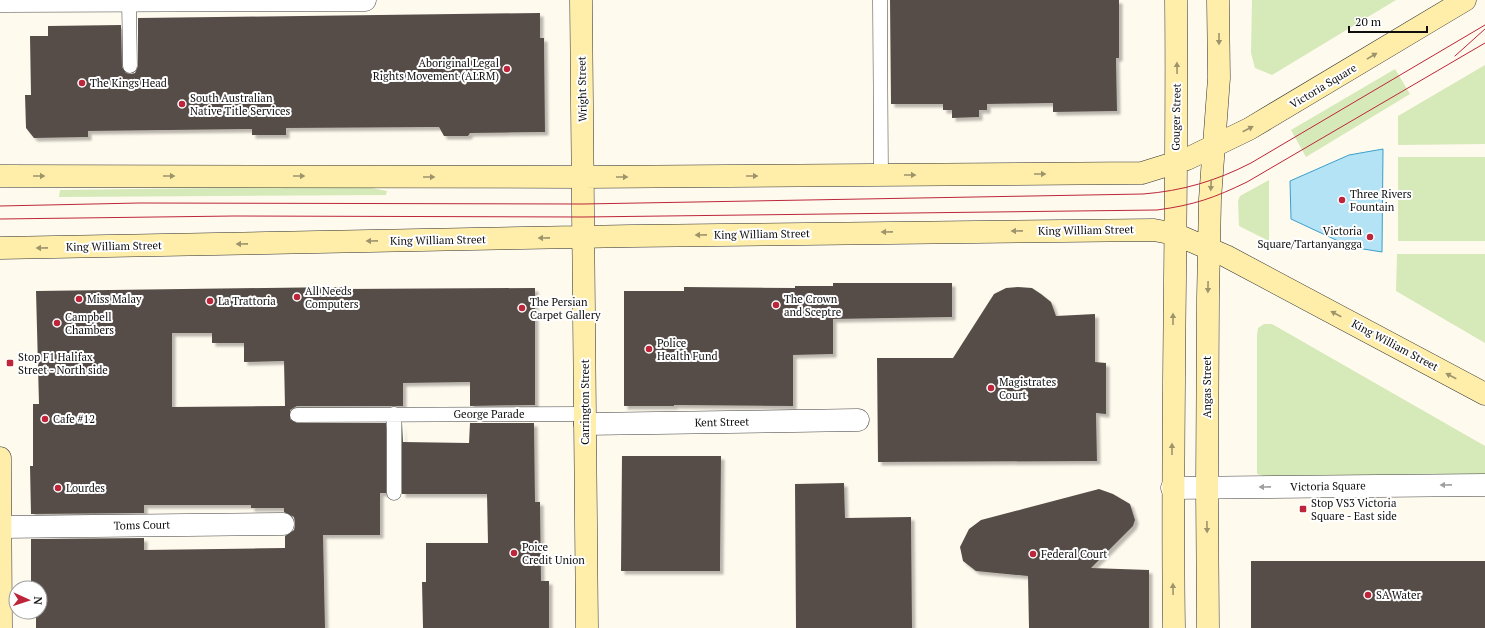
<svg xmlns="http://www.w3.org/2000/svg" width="1485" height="628" font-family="'PT Serif',serif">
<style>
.green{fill:#d6e9b8}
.water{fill:#b4e3f6;stroke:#3b9fcc}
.building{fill:#564e4a;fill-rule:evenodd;filter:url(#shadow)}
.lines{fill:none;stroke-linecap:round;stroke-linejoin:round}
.lane-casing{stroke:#414141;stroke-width:15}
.street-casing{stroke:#414141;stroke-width:23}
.secondary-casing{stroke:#303030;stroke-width:23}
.lane{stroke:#fff;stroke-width:14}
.street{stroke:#fff;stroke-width:22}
.secondary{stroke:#feeeaa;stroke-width:22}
.tram{stroke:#bd263a;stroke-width:1}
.oneway{fill:#9e946c}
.oneway2{fill:#9f9f9f}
.poi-dot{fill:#bd263a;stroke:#fff;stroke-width:1.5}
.labels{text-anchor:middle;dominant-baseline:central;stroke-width:4;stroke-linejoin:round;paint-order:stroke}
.poi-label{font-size:11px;fill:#0e0e0e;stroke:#fff;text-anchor:start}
.street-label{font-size:11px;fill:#0e0e0e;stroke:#fff}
</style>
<defs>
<filter id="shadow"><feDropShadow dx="3.5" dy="3.5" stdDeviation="1" flood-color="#0004"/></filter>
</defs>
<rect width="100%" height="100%" fill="#fffaee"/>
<path class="green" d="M1252 0H1396L1272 75 1255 68 1251 53Z
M1485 65V144L1398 145V116Z
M1395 69 1410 94 1306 157 1291 130Z
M1398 157H1485V241H1398Z
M1269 180V241L1239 226 1238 201 1240 196Z
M362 186 387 191 386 195 59 197 60 190Z
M1397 254H1485V343L1396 291Z
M1264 324H1272L1485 446V474L1271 478 1257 474V335L1258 328Z"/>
<path class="water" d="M1383 149 1382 252 1351 247 1291 219 1290 181 1349 155Z"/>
<path class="building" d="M890 0H1119V58H1116L1117 111 1053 112V103L987 104V110H979V117L952 118V110H943V104H891Z
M540 13V38H544L545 132 470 133 468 136H444L439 127 286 128V135H252V129L88 131V137L34 138 26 128 25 95H31L30 36H48V26L121 25 122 67 126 73 131 74 135 73 138 66V18Z
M833 283H952V317L833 319V354L793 355V406L674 405V406H624V291H684V287L795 288V286H833Z
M342 287V289L535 288V405L470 406V382L403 383V406H297L290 410V419L297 423H386V493H380V535H323L325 628H36V612H40V588H31V539L144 538V550L285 548V536L294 530 295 524 294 517 284 512V508H251V505H144V513L31 514 30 466H33V404H39L36 291ZM172 333H212V343H244V362L284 361 285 406 172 407Z
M1018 287 1032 288 1041 294 1051 302 1056 316 1095 314V362L1106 363V414L1096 413 1097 461 878 462 877 358H953L994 294 1006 288Z
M402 423 403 442 469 443 470 423H534L535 502H540L541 581H549V628H423L422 582H426V543H488L487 494H402Z
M622 456H721L720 571H621Z
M844 483 845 518 911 517 912 628H796L795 484Z
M1099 489 1113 494 1130 504 1135 520 1133 526 1091 568 1149 570V628H1029L1028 576 976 571 963 561 960 547 969 529 981 520Z
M1251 561H1485V628H1251Z"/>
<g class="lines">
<defs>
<path id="lane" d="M880 0 881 175
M129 1 130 66
M394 414V493
M297 415 585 414"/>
<path id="street" d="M0 1 365 0
M585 424 858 420
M1172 488 1485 485
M1 527 283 524"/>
<path id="secondary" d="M581 0 587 628
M0 176 583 177 1142 173 1187 159 1249 129 1465 0
M0 248 632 236 1154 230 1175 234 1226 256 1485 394
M0 458 1 628
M1174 628C1171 419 1178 209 1176 0
M1208 628 1207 488 1208 298 1210 199 1219 78 1218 0"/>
</defs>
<use href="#lane" class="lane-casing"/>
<use href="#street" class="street-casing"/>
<use href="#secondary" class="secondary-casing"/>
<use href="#lane" class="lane"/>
<use href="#street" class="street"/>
<use href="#secondary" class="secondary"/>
<path class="tram" d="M1455 56 1485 29
M0 206 139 203 583 204 1143 194C1182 191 1216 181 1251 163L1485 25
M0 219 234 216 583 217 1157 210C1194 205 1214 198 1247 182L1485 43"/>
</g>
<defs><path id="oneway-solid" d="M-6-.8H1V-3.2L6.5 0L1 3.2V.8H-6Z"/></defs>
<g class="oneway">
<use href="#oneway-solid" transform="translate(1219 39) rotate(90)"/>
<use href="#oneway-solid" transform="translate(1372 56) rotate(-31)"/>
<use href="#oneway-solid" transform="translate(1177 68) rotate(-91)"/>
<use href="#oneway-solid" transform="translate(1248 129) rotate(-27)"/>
<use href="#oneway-solid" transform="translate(1040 174)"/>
<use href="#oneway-solid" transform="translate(910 175)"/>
<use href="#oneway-solid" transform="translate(39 176)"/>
<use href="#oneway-solid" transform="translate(169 176)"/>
<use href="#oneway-solid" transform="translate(299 176)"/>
<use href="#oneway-solid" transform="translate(752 176)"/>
<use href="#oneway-solid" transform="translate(429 177)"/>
<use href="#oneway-solid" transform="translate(622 177)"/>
<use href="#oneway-solid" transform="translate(1211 185) rotate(93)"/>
<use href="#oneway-solid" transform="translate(1017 231) rotate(179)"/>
<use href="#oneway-solid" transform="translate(887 232) rotate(179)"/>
<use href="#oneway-solid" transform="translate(701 235) rotate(179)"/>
<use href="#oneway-solid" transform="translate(544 238) rotate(179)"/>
<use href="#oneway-solid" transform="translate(372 241) rotate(179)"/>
<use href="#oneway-solid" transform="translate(242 244) rotate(179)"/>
<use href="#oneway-solid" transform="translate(42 248) rotate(179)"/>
<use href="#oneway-solid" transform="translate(1208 287) rotate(91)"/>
<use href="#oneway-solid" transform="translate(1336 314) rotate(-152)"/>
<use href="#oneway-solid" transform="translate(1173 319) rotate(-90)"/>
<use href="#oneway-solid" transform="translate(1451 376) rotate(-152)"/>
<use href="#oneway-solid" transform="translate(1172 449) rotate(-90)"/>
<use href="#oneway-solid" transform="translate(1207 527) rotate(89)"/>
<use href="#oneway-solid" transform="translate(1173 589) rotate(-91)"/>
</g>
<g class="oneway2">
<use href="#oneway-solid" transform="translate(1446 485) rotate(179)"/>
<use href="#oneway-solid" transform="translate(1265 487) rotate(179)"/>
</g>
<g class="poi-dot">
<circle cx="507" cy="69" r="4"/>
<circle cx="82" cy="83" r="4"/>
<circle cx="182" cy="104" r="4"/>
<circle cx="1342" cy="200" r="4"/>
<circle cx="1370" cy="237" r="4"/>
<circle cx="297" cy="297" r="4"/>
<circle cx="79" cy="299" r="4"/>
<circle cx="210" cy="301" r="4"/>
<circle cx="776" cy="305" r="4"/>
<circle cx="522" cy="308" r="4"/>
<circle cx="57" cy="323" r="4"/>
<circle cx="649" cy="349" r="4"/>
<rect x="6" y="359" width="8" height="8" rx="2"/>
<circle cx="991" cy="388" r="4"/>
<circle cx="45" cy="419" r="4"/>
<circle cx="58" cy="488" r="4"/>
<rect x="1299" y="505" width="8" height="8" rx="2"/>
<circle cx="514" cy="553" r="4"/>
<circle cx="1033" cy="554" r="4"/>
<circle cx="1368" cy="595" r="4"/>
</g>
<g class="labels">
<g class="poi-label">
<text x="499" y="63" text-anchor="end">Aboriginal Legal<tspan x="499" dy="13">Rights Movement (ALRM)</tspan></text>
<text x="90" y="83">The Kings Head</text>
<text x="190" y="98">South Australian<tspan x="190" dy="13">Native Title Services</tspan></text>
<text x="1350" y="194">Three Rivers<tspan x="1350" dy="13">Fountain</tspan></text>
<text x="1362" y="231" text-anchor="end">Victoria<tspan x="1362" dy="13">Square/Tartanyangga</tspan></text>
<text x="305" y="291">All Needs<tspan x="305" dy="13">Computers</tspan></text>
<text x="87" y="299">Miss Malay</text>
<text x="784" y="299">The Crown<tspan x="784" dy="13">and Sceptre</tspan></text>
<text x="218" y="301">La Trattoria</text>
<text x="530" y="302">The Persian<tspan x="530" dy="13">Carpet Gallery</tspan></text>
<text x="65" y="317">Campbell<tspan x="65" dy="13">Chambers</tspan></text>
<text x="657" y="343">Police<tspan x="657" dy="13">Health Fund</tspan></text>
<text x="18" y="357">Stop F1 Halifax<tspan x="18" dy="13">Street - North side</tspan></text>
<text x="999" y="382">Magistrates<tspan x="999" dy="13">Court</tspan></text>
<text x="53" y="419">Cafe #12</text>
<text x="66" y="488">Lourdes</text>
<text x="1311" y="503">Stop VS3 Victoria<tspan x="1311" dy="13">Square - East side</tspan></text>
<text x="522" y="547">Poice<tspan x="522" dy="13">Credit Union</tspan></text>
<text x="1041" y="554">Federal Court</text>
<text x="1376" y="595">SA Water</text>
</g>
<g class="street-label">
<text transform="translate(1323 86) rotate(-31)">Victoria Square</text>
<text transform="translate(582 89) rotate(-91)">Wright Street</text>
<text transform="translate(1176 117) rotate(-89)">Gouger Street</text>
<text transform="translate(1086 230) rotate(-1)">King William Street</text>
<text transform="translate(762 234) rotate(-1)">King William Street</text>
<text transform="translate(438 240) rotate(-1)">King William Street</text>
<text transform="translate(114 246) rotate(-1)">King William Street</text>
<text transform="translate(1395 345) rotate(28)">King William Street</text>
<text transform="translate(1207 387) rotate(-90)">Angas Street</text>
<text transform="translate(585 402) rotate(-90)">Carrington Street</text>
<text x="489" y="414">George Parade</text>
<text transform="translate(722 422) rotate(-1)">Kent Street</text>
<text transform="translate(1328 486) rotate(-1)">Victoria Square</text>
<text transform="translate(142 525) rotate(-1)">Toms Court</text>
</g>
</g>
<g transform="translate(28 600) rotate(93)"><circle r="19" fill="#ffffff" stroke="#9f9f9f"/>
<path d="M0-3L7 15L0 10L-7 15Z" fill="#bd263a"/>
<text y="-6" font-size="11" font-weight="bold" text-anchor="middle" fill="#0e0e0e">N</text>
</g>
<path d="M1349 26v6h78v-6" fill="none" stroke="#0e0e0e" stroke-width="2"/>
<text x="1355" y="26" font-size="12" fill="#0e0e0e" stroke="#ffffff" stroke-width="3" paint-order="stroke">20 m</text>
</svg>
